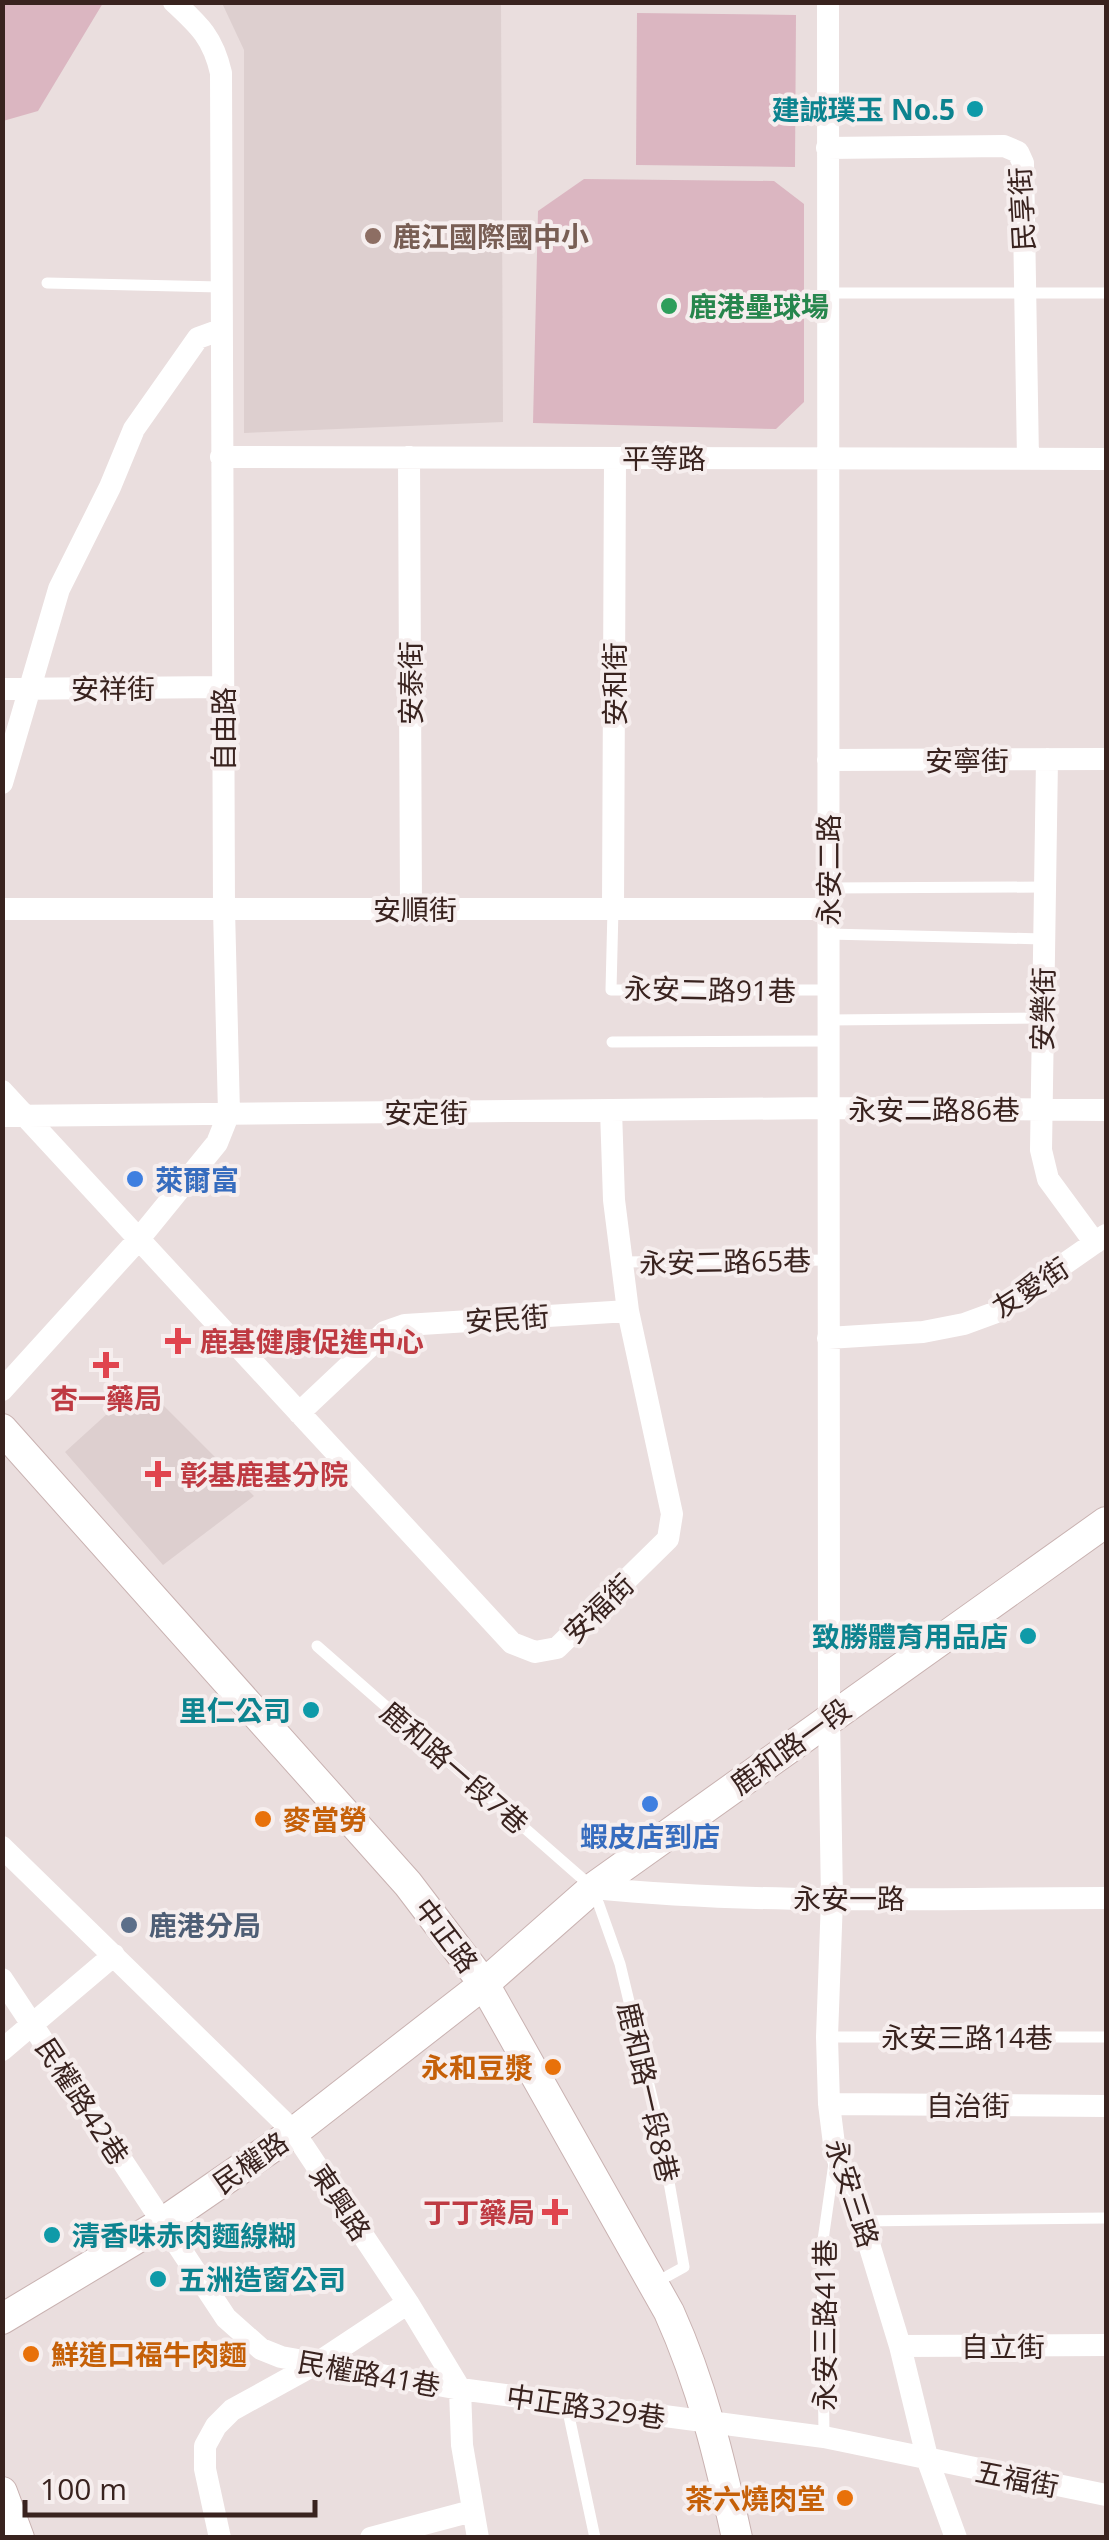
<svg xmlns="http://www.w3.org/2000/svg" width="1109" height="2540" font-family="'Open Sans','Noto Sans TC',sans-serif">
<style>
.built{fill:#ddcfcf}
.park{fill:#dbb6c1}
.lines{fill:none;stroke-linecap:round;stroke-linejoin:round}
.secondary-casing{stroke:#c9b2b1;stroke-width:32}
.lane{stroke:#fff;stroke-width:11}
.street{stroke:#fff;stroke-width:22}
.secondary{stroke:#fff;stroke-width:30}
.culture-dot{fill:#0f9aa8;stroke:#f6eeee;stroke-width:4}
.education-dot{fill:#8d6e63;stroke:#f6eeee;stroke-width:4}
.leisure-dot{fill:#2e9e5b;stroke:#f6eeee;stroke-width:4}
.shop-dot{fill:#3f7fe0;stroke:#f6eeee;stroke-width:4}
.health-dot{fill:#e0444e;stroke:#f6eeee;stroke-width:4}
.food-dot{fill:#e8710a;stroke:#f6eeee;stroke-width:4}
.service-dot{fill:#5c6f8a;stroke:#f6eeee;stroke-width:4}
.labels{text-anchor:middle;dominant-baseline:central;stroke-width:8;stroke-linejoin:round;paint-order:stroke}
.culture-label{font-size:28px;font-weight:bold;fill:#0d838f;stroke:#f6eeee;text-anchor:end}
.street-label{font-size:28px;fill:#39231f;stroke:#f6eeee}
.education-label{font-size:28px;font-weight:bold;fill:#785e54;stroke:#f6eeee;text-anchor:start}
.leisure-label{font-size:28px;font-weight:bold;fill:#27864d;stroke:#f6eeee;text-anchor:start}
.shop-label{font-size:28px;font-weight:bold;fill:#366cbe;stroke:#f6eeee;text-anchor:start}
.health-label{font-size:28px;font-weight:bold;fill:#be3a42;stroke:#f6eeee;text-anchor:start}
.food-label{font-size:28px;font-weight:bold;fill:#c56008;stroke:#f6eeee;text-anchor:start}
.service-label{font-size:28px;font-weight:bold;fill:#4e5e75;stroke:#f6eeee;text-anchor:start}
</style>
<rect width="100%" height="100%" fill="#eadede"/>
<path class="built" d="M222 3H501L503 422 244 433V50Z
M141 1383 254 1496 163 1565 65 1452Z"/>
<path class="park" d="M3 2 103 3 38 111 3 121Z
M637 13 796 15 795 167 636 165Z
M584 179 774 181 804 204V402L776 429 533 423 538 211Z"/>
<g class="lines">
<defs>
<path id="secondary" d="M2 1429 408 1884 484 1984 669 2312C702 2385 720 2460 737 2538
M2 2319 162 2223 294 2132 484 1984 593 1888 1106 1522
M2 2492 19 2538"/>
</defs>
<use href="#secondary" class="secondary-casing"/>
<path class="lane" d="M47 283 220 287
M827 293H1106
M828 888 1045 887
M613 909 611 990H827
M828 934 1043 939
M828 1020 1042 1018
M612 1042 828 1041
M621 1262 828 1260
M317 1646 593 1888 620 1964 660 2131 684 2267 655 2283
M827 2037H1106
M862 2221 1106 2218
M566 2402 595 2538
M824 2437 822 2247 834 2163"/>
<path class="street" d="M828 2 829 1717 832 1899 827 2037 829 2104 835 2152 862 2221 900 2346 928 2461 956 2538
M827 148 1004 146 1018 152 1023 163 1028 459
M221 457 1106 459
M409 457 411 909
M2 689 223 687
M1047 759 1041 1150 1048 1179 1095 1243
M828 760 1106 759
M2 783 59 589 110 487 134 429 198 338 220 330
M2 909H828
M613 909 615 458
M2 1091 512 1643 535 1652 557 1648 668 1539 672 1514 628 1311 614 1200 611 1110
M2 1116 828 1108 1106 1110
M828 1338 923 1332 964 1324 994 1313 1106 1235
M2 1390 138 1240 217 1143 229 1113 224 909 221 73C213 38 200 26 174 2
M299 1413 385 1332 405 1325 628 1311
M2 1847 294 2132 408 2303 460 2389 462 2445 478 2538
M593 1888C763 1905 936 1898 1106 1898
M2 1979 226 2318 261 2349 281 2357 460 2389 824 2437 1106 2495
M2 2050 114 1955
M829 2104 1106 2106
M900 2346 1106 2345
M220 2538 205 2469V2446L216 2426 232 2410 319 2362 408 2303
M371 2538 472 2511"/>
<use href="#secondary" class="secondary"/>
</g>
<g class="culture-dot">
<circle cx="975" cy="109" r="10"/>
<circle cx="1028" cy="1636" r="10"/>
<circle cx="311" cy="1710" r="10"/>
<circle cx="52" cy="2235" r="10"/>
<circle cx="158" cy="2279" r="10"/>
</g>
<circle class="education-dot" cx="373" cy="236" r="10"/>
<circle class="leisure-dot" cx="669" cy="306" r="10"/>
<g class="shop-dot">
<circle cx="135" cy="1179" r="10"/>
<circle cx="650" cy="1804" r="10"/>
</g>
<g class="health-dot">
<path d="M173 1326h10v10h10v10h-10v10h-10v-10h-10v-10h10z"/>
<path d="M101 1350h10v10h10v10h-10v10h-10v-10h-10v-10h10z"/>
<path d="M153 1459h10v10h10v10h-10v10h-10v-10h-10v-10h10z"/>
<path d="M550 2197h10v10h10v10h-10v10h-10v-10h-10v-10h10z"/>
</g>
<g class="food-dot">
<circle cx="263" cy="1819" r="10"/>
<circle cx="553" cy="2067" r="10"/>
<circle cx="31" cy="2354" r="10"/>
<circle cx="845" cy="2498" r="10"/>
</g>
<circle class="service-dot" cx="129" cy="1925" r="10"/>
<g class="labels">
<g class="culture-label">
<text x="955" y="109">建誠璞玉 No.5</text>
<text x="1008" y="1636">致勝體育用品店</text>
<text x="291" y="1710">里仁公司</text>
<text x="72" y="2235" text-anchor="start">清香味赤肉麵線糊</text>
<text x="178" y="2279" text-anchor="start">五洲造窗公司</text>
</g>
<g class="street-label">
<text transform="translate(1021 209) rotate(-93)">民享街</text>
<text x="664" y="458">平等路</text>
<text transform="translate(410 683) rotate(-90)">安泰街</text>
<text transform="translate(614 684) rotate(-90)">安和街</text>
<text x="113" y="688">安祥街</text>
<text transform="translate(223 729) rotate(-90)">自由路</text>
<text x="967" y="760">安寧街</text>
<text transform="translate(828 870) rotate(-90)">永安二路</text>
<text x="415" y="909">安順街</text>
<text transform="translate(710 989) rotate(1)">永安二路91巷</text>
<text transform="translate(1042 1009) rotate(-89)">安樂街</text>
<text x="934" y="1109">永安二路86巷</text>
<text x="426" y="1112">安定街</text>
<text transform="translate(725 1261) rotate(-1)">永安二路65巷</text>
<text transform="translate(1030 1287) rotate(-33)">友愛街</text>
<text transform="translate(507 1318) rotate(-4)">安民街</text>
<text transform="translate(598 1608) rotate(-44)">安福街</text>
<text transform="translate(790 1746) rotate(-36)">鹿和路一段</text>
<text transform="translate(455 1767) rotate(41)">鹿和路一段7巷</text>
<text x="849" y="1898">永安一路</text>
<text transform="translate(447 1935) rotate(53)">中正路</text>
<text x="967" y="2037">永安三路14巷</text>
<text transform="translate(649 2092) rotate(77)">鹿和路一段8巷</text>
<text transform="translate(83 2101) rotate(57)">民權路42巷</text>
<text x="968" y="2105">自治街</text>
<text transform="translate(250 2162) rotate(-35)">民權路</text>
<text transform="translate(853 2193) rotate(72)">永安三路</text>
<text transform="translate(341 2202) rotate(56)">東興路</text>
<text transform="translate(824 2325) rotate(-90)">永安三路41巷</text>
<text x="1003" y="2346">自立街</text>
<text transform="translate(369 2373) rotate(10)">民權路41巷</text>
<text transform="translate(586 2406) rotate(8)">中正路329巷</text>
<text transform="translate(1017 2478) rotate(11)">五福街</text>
</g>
<g class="education-label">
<text x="393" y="236">鹿江國際國中小</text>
</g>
<g class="leisure-label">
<text x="689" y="306">鹿港壘球場</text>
</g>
<g class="shop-label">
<text x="155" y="1179">萊爾富</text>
<text x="650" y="1836" text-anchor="middle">蝦皮店到店</text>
</g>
<g class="health-label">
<text x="200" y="1341">鹿基健康促進中心</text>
<text x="106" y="1398" text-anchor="middle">杏一藥局</text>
<text x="180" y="1474">彰基鹿基分院</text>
<text x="535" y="2212" text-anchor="end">丁丁藥局</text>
</g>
<g class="food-label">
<text x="283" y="1819">麥當勞</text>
<text x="533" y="2067" text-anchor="end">永和豆漿</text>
<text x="51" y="2354">鮮道口福牛肉麵</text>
<text x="825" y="2498" text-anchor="end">茶六燒肉堂</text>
</g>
<g class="service-label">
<text x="149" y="1925">鹿港分局</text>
</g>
</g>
<rect width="1109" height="2540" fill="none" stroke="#39231f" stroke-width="10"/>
<path d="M25 2500v15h290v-15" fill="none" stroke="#39231f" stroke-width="5"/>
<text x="40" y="2500" font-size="30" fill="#39231f" stroke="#f6eeee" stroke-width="8" paint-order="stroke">100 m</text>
</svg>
